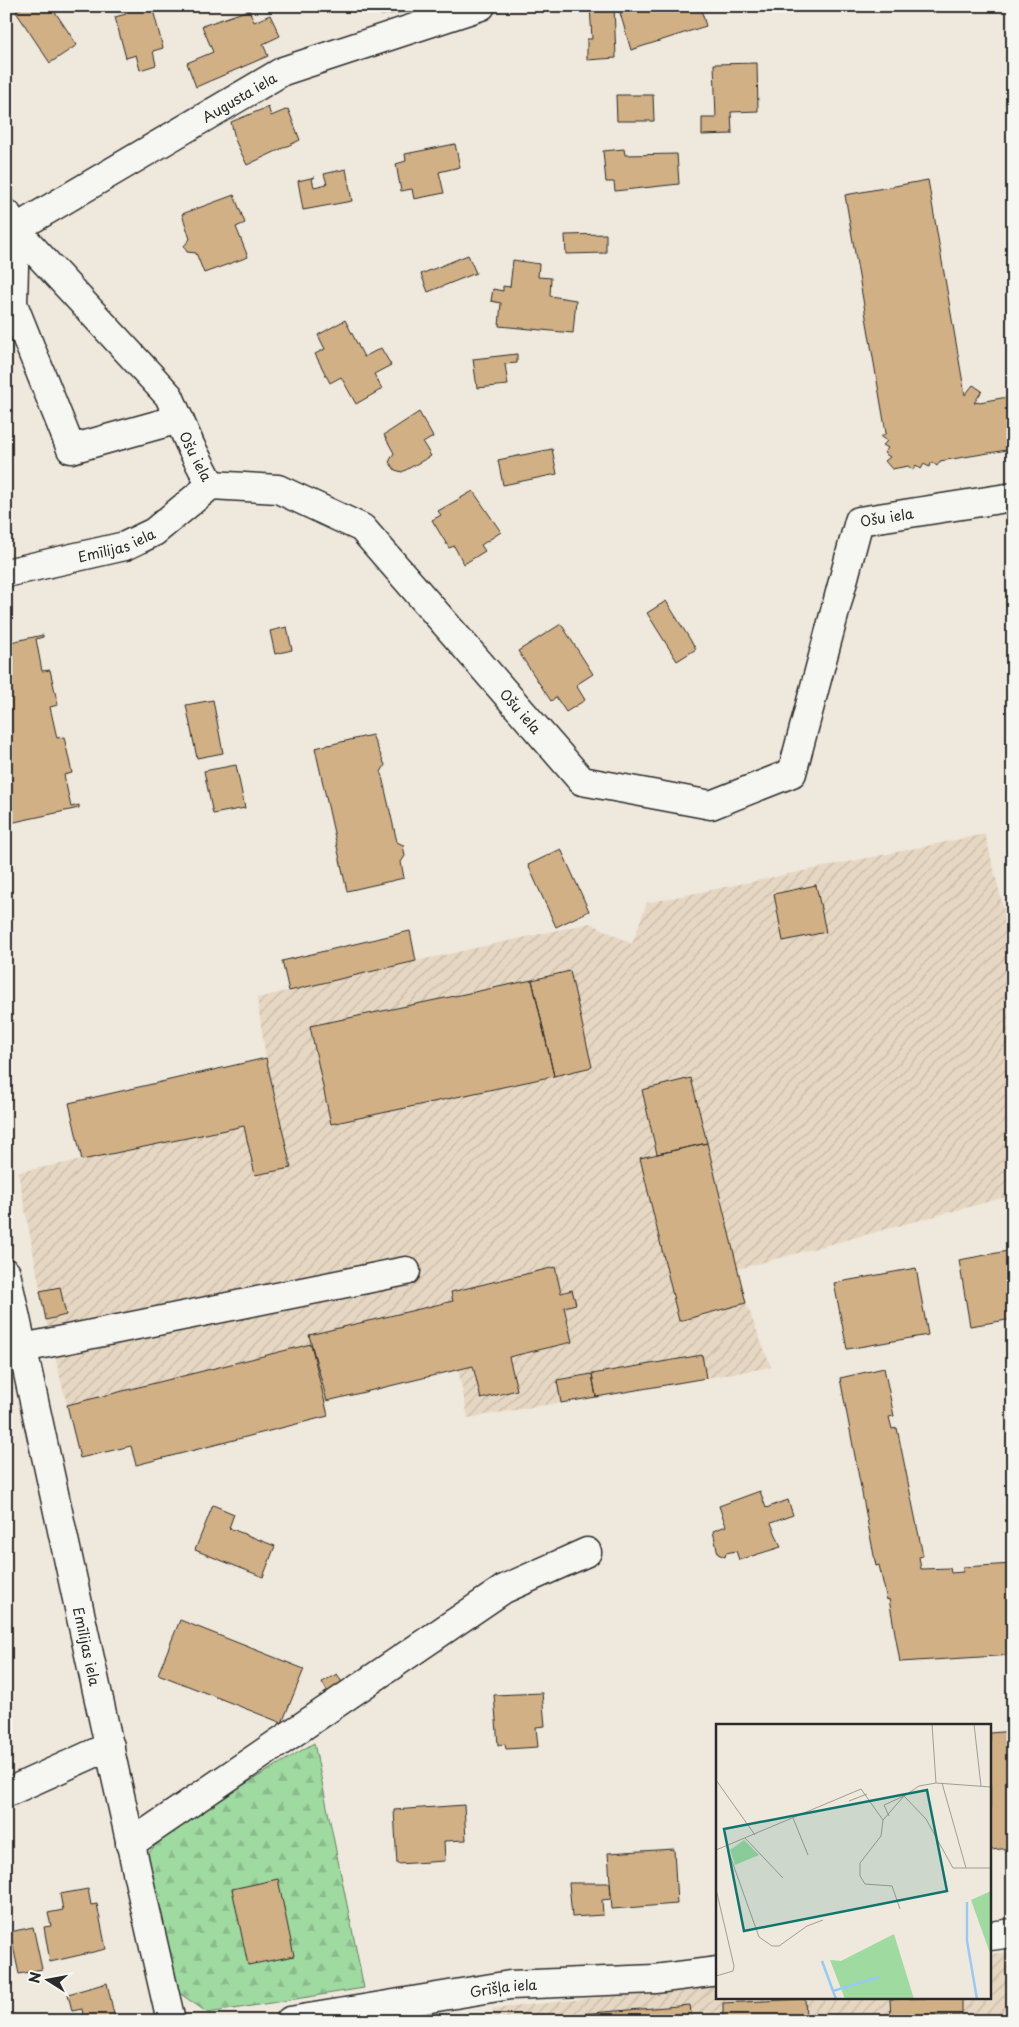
<svg xmlns="http://www.w3.org/2000/svg" width="1019" height="2027" font-family="'Playpen Sans',sans-serif">
<style>
.industrial{fill:url(#industrial-furrows)}
.forest{fill:url(#forest-firs);stroke:#658266}
.building{fill:#d2b085;stroke:#2b2b2b}
.lines{fill:none;stroke-linecap:round;stroke-linejoin:round}
.minor-casing{stroke:#2b2b2b;stroke-width:31}
.minor{stroke:#f6f6f2;stroke-width:28}
.labels{text-anchor:middle;dominant-baseline:central;stroke-width:5;stroke-linejoin:round;paint-order:stroke}
.street-label{font-size:14px;fill:#2b2b2b;stroke:#f6f6f2}
.inset-river{fill:none;stroke:#97caf4;stroke-width:2.5}
.inset-road{fill:none;stroke:#a19c95;stroke-width:1}
.view{fill:#0f766e;fill-opacity:0.15;stroke:#0f766e;stroke-width:2.5}
.inset-edge{fill:none;stroke:#2b2b2b;stroke-width:2.5}
</style>
<defs>
<pattern id="industrial-furrows" width="10" height="10" patternUnits="userSpaceOnUse" patternTransform="scale(1.25)"><rect width="10" height="10" fill="#e6d7c2"/><path d="M-1 1l2-2M0 10L10 0M9 11l2-2" fill="none" stroke="#c5b9a7"/></pattern>
<pattern id="forest-firs" width="22" height="20" patternUnits="userSpaceOnUse" patternTransform="scale(1.25)"><rect width="22" height="20" fill="#9fdaa1"/><path d="M5 1l3.5 6h-7zM16 11l3.5 6h-7z" fill="#89bb8b"/></pattern>
</defs>
<rect width="100%" height="100%" fill="#efe8dc"/>
<filter id="ink" filterUnits="userSpaceOnUse"><feTurbulence type="fractalNoise" baseFrequency=".02" numOctaves="2"/><feDisplacementMap in="SourceGraphic" scale="10" xChannelSelector="R" yChannelSelector="G"/><feConvolveMatrix kernelMatrix="1 2 1 2 8 2 1 2 1" color-interpolation-filters="sRGB"/></filter>
<g filter="url(#ink)">
<path class="industrial" d="M985 834 1013 947V1195L738 1269 746 1303 771 1367 468 1418 458 1369 327 1401 328 1416 136 1465 131 1446 80 1458 46 1320 18 1172 82 1160 69 1103 266 1058 257 998 416 961 590 923 632 944 647 903Z
M1013 1952V2021H494L492 2009 718 1984V1998H990V1954Z"/>
<path class="forest" d="M314 1743 364 1988 208 2013 179 1993 146 1856 170 1829Z"/>
<path class="building" d="M24 6H64L55 12 77 45 50 63 16 12Z
M124 6H152L163 48 153 51 156 65 140 70 136 55 126 58 115 17 126 14Z
M380 6H421L422 10 381 15Z
M590 6H614L616 58 587 60V39H592Z
M618 6H700L706 26 631 50Z
M249 10 254 22 270 15 280 36 263 44 268 56 196 87 187 63 213 52 202 26Z
M1013 34V73L1008 35Z
M757 63 758 111 731 112 732 134 702 135V118H716L714 64Z
M616 95H653L654 121H617Z
M268 107 271 116 288 109 300 140 247 165 236 142 231 122Z
M455 144 460 167 439 172 444 193 414 199 412 189 401 191 396 164 406 161 405 154Z
M624 149 625 155 677 154 679 184 615 191 614 182H606L603 151Z
M346 169 352 201 303 210 298 181 315 177 312 179 314 187 327 184 324 174Z
M928 180 965 395 973 385 982 391 974 403 1013 396V449L940 461 937 466 932 462 929 467 924 464 921 469 916 465 913 470 908 466 892 469 885 461 890 457 884 453 888 448 883 445 887 441 881 437 886 433 845 195Z
M234 195 245 223 236 227 248 257 204 273 196 253 187 252 184 246 190 239 182 214Z
M606 234V253L566 254 565 235Z
M468 255 476 273 428 292 421 274Z
M513 260 539 264 538 277 551 278 550 296 576 300 573 333 499 326 501 303 491 301 493 289 503 291V286L510 287Z
M345 320 364 357 381 348 391 365 374 374 382 389 356 404 341 377 330 383 315 354 325 349 318 335Z
M517 354V363L505 364 508 385 477 388 473 359Z
M419 412 433 437 423 443 431 456 402 472 395 470 389 462 394 453 384 435Z
M552 449 557 474 503 485 498 460Z
M473 491 501 532 481 545 485 551 464 564 454 546 449 548 432 520 441 515 438 511Z
M666 601 696 649 677 661 647 613Z
M561 624 593 674 576 685 585 700 566 712 556 697 551 701 518 651Z
M287 627 292 650 275 654 270 631Z
M43 635V637L36 639 42 671 50 670 58 705 50 707 57 738 64 737 72 773 64 775 71 807 79 805V808L10 823 6 804V643Z
M213 700 223 753 197 758 186 705Z
M372 735 385 765 381 772 397 842 403 845 405 856 401 862 404 878 347 891 315 748Z
M236 765 245 808 213 814 204 771Z
M561 849 589 911 556 927 528 865Z
M816 885 826 932 783 941 774 894Z
M410 931 416 961 289 991 282 961Z
M570 971 592 1067 554 1076 532 980Z
M532 980 554 1076 331 1124 310 1026Z
M266 1058 291 1168 255 1175 244 1126 82 1160 69 1103Z
M691 1078 707 1143 657 1154 642 1090Z
M707 1143 746 1303 679 1321 640 1158Z
M1013 1250V1319L970 1326 959 1260Z
M555 1267 561 1293 572 1290 576 1304 564 1307 572 1342 509 1357 517 1390 481 1399 473 1366 327 1401 309 1335 453 1301 451 1292Z
M916 1268 928 1335 847 1349 834 1283Z
M60 1287 66 1315 46 1320 40 1291Z
M311 1344 328 1416 136 1465 131 1446 80 1458 67 1405Z
M702 1355 706 1378 596 1397 592 1374Z
M884 1368 894 1416 889 1417 892 1429 897 1428 923 1556 919 1557 921 1569 950 1568 951 1573 963 1572V1567L1013 1564V1655L900 1662 889 1599 887 1600 879 1565 876 1566 840 1378Z
M592 1374 596 1397 561 1403 557 1380Z
M760 1491 766 1508 788 1500 793 1515 771 1523 781 1547 739 1560 736 1551 726 1553 725 1557 718 1554 713 1531 726 1526 719 1506Z
M213 1505 234 1514 229 1528 275 1546 263 1577 195 1550Z
M180 1620 304 1669 282 1723 158 1674Z
M337 1674 343 1684 328 1693 322 1682Z
M542 1693 545 1726 536 1727 538 1747 506 1749 505 1744 498 1745 494 1695Z
M1013 1731V1848L990 1850V1733Z
M464 1805 466 1840 444 1841 445 1861 397 1864 394 1810Z
M674 1849 677 1904 612 1909 608 1853Z
M278 1879 294 1956 248 1965 232 1889Z
M569 1883H610L611 1899 602 1900 603 1915 572 1917Z
M88 1889 91 1905 97 1904 106 1949 50 1962 44 1927 51 1926 48 1913 63 1910 60 1894Z
M33 1927 42 1969 19 1974 10 1932Z
M107 1983 115 2019 84 2021 82 2009 72 2011 68 1994Z
M918 1998H962V2015L891 2018 890 1999Z
M805 1999 806 2018 723 2021V2003Z
M690 2005 692 2021H556L555 2016Z"/>
<g class="lines">
<defs>
<g id="minor">
<path id="s1" d="M7 214 15 229 169 396 191 447 211 485"/>
<path id="s2" d="M15 229 283 71 481 6"/>
<path d="M15 229 13 304 71 449 179 419"/>
<path id="s3" d="M211 485 278 489 362 528 582 781 711 805 792 773 859 521 1013 497"/>
<path id="s4" d="M6 573 125 546 154 532 211 485"/>
<path id="s5" d="M6 1273C61 1522 113 1772 171 2021"/>
<path d="M23 1348 406 1271"/>
<path d="M6 1793 110 1746"/>
<path d="M130 1844 504 1589 587 1552"/>
<path d="M990 1936 1013 1933"/>
<path id="s6" d="M290 2021 510 1985 655 1979 718 1971"/>
</g>
</defs>
<use href="#minor" class="minor-casing"/>
<use href="#minor" class="minor"/>
</g>
</g>
<g class="labels">
<g class="street-label">
<text stroke="none"><textPath href="#s2" startOffset="260">Augusta iela</textPath></text>
<text stroke="none"><textPath href="#s1" startOffset="310">Ošu iela</textPath></text>
<text stroke="none"><textPath href="#s3" startOffset="1002">Ošu iela</textPath></text>
<text stroke="none"><textPath href="#s4" startOffset="114">Emīlijas iela</textPath></text>
<text stroke="none"><textPath href="#s3" startOffset="402">Ošu iela</textPath></text>
<text stroke="none"><textPath href="#s5" startOffset="382">Emīlijas iela</textPath></text>
<text stroke="none"><textPath href="#s6" startOffset="216">Grīšļa iela</textPath></text>
</g>
</g>
<g transform="translate(716 1724)">
<rect width="275" height="275" fill="#efe8dc"/>
<path d="M28 116 43 131 19 141 14 126Z" fill="#9fdaa1"/>
<path d="M178 210 198 275H129L114 236 125 237Z" fill="#9fdaa1"/>
<path d="M275 167V232L255 176Z" fill="#9fdaa1"/>
<path class="inset-river" d="M251 178V217L261 275M106 237 120 275M117 267 163 253"/>
<path class="inset-road" d="M216 0 220 59M258 0 265 62M0 56 39 111M226 59 250 144M188 72 210 95 237 144H275M133 77 151 70M173 92 168 81 188 72M77 94 92 131M167 96 165 112 144 139V152L149 160 176 162 184 185M167 96 188 72 203 62 220 59 275 63M29 114 67 154M11 123 43 213 56 222H63L91 202 107 196M0 126 145 65 167 96M0 165 18 242 17 247 0 252"/>
<path class="view" d="M211 66 231 167 28 207 8 105Z"/>
<rect width="275" height="275" class="inset-edge"/>
</g>
<rect width="1019" height="2027" fill="none" stroke="#f6f6f2" stroke-width="25"/>
<rect x="12" y="12" width="994" height="2002" fill="none" stroke="#2b2b2b" stroke-width="2" filter="url(#ink)"/>
<g transform="translate(48 1980) rotate(281)" stroke="#f6f6f2" stroke-width="4" paint-order="stroke">
<path d="M0-4L9 19L0 12L-9 19Z" fill="#2b2b2b"/>
<text y="-8" font-size="14" font-weight="bold" text-anchor="middle" fill="#2b2b2b">N</text>
</g>
</svg>
